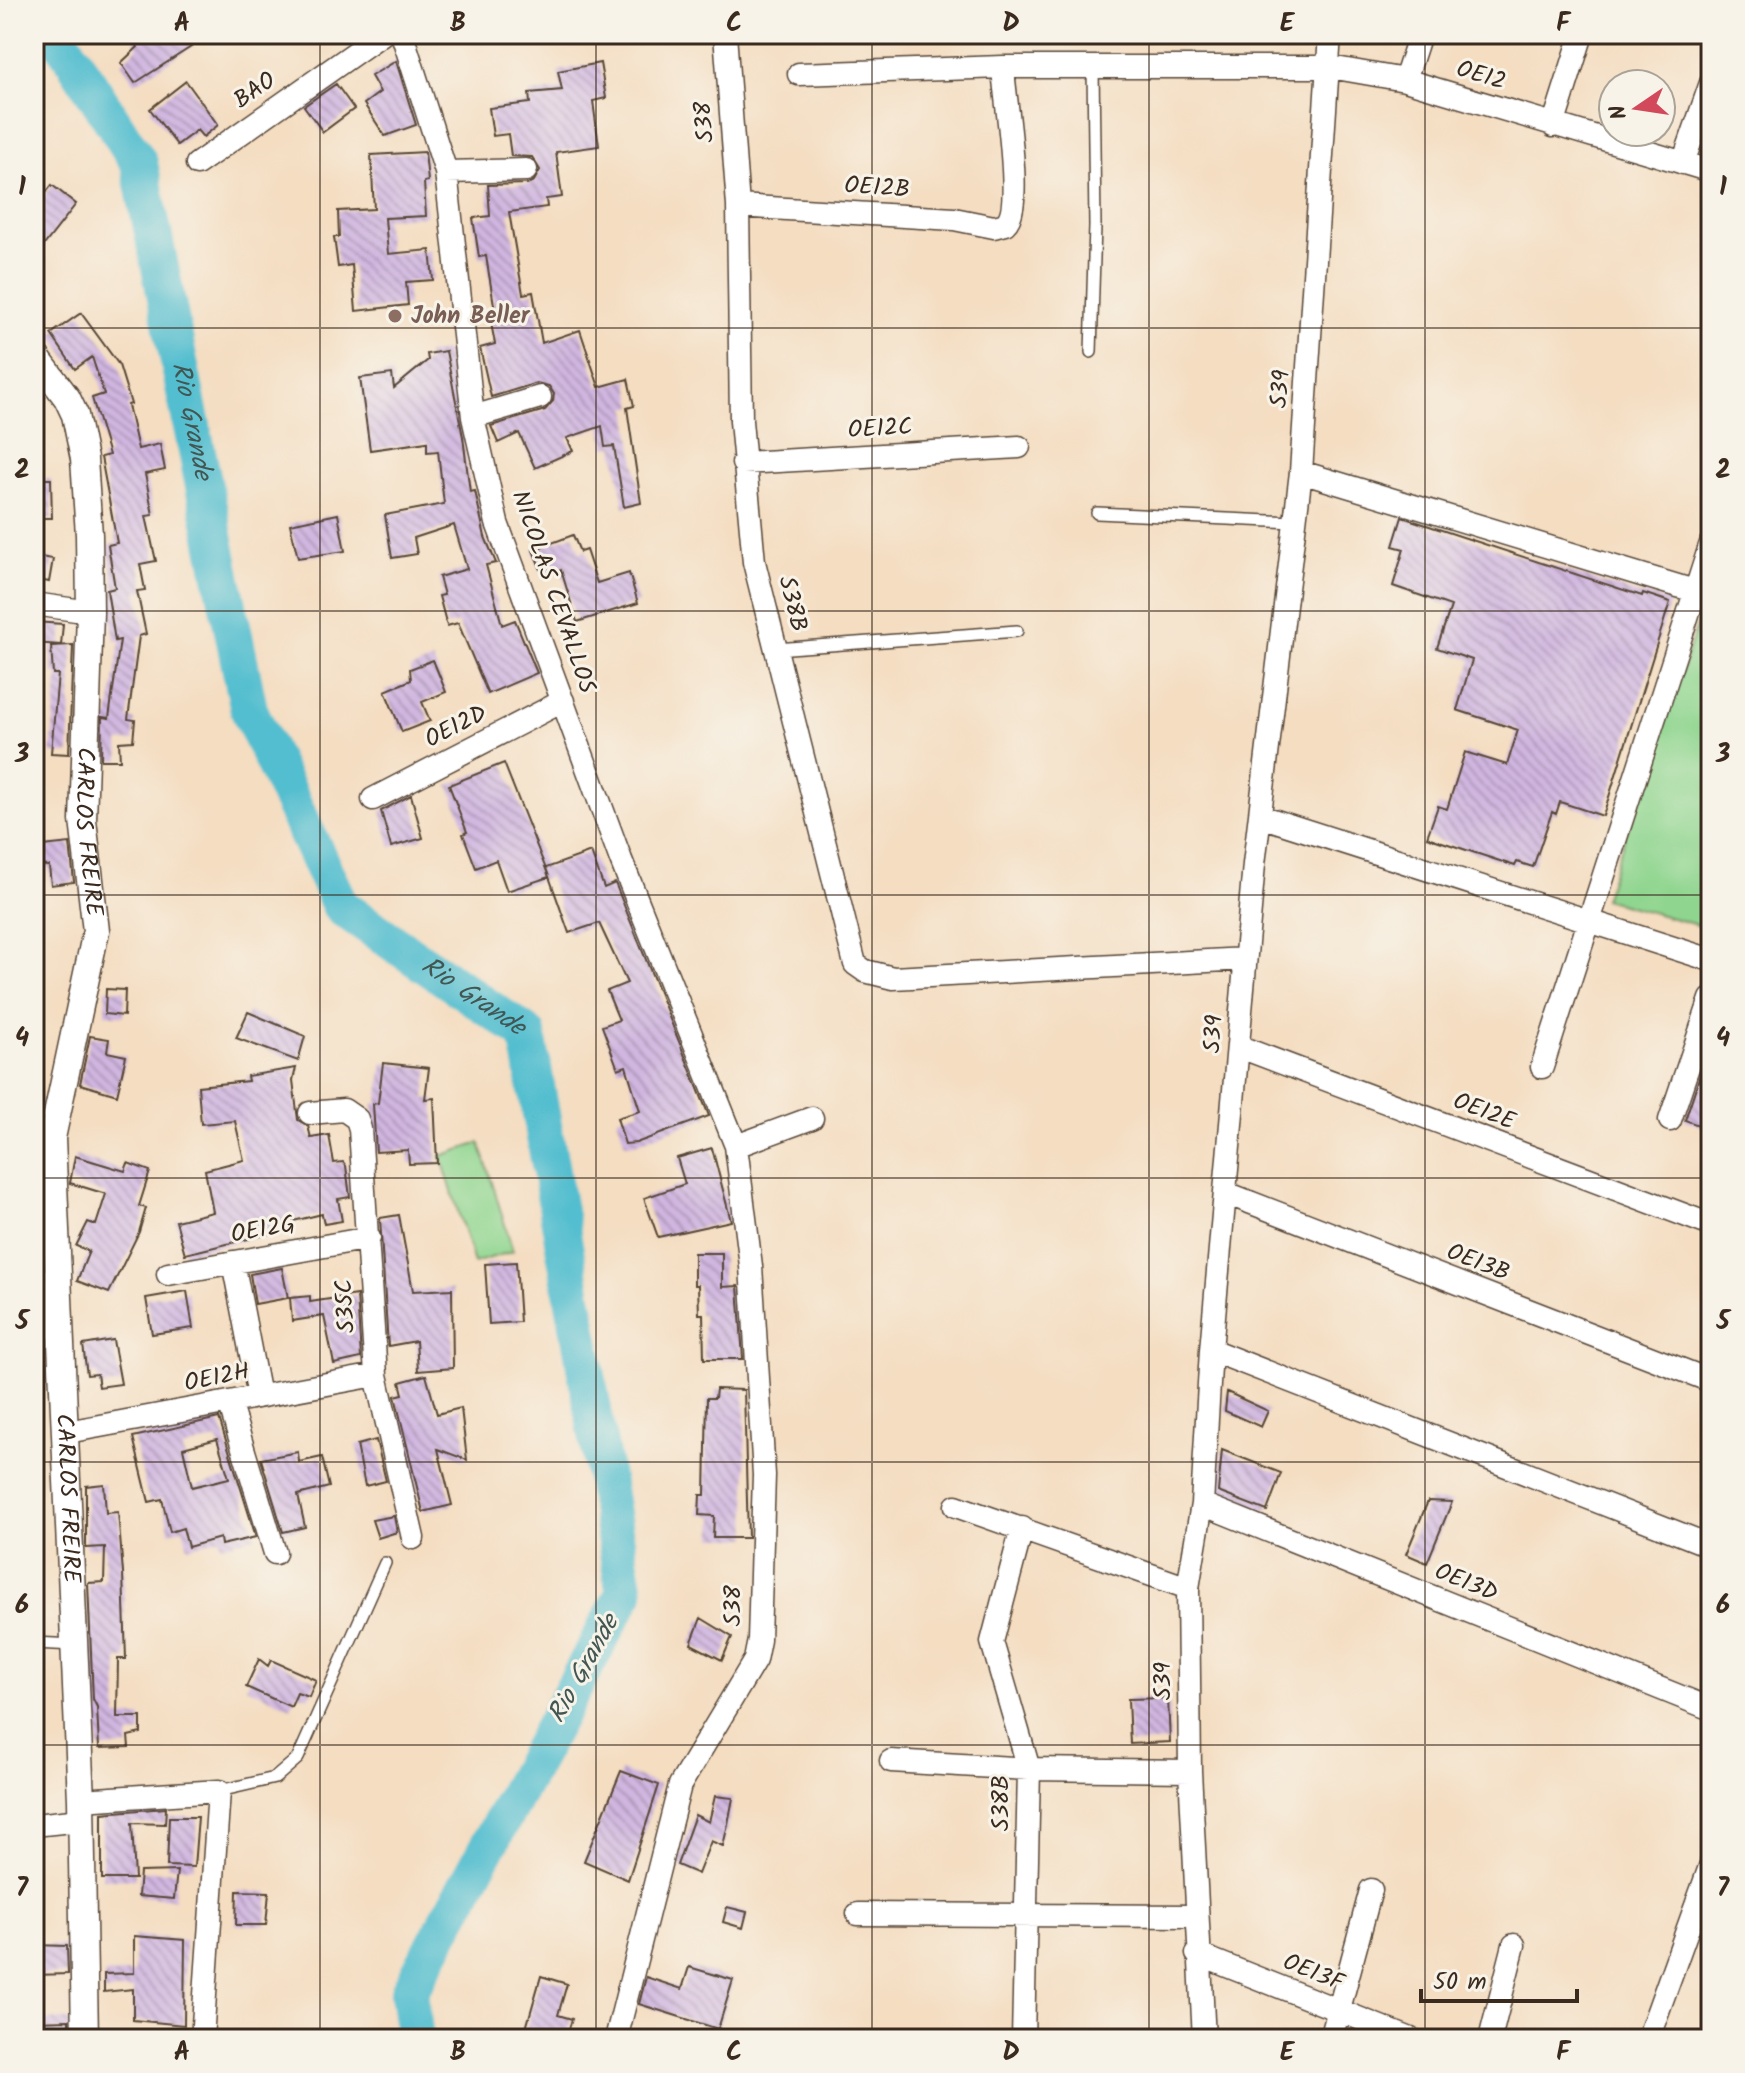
<svg xmlns="http://www.w3.org/2000/svg" width="1745" height="2073" font-family="Kalam,sans-serif">
<style>
.green{fill:#8fd58f;stroke:#658056;stroke-width:2}
.lines{fill:none;stroke-linecap:round;stroke-linejoin:round}
.river{stroke:#53becf;stroke-width:38}
.building{fill:url(#building-back-hatch);fill-rule:evenodd}
.service-casing{stroke:#574536;stroke-width:14}
.minor-casing{stroke:#574536;stroke-width:25}
.tertiary-casing{stroke:#574536;stroke-width:29}
.service{stroke:#fff;stroke-width:11}
.minor{stroke:#fff;stroke-width:22}
.tertiary{stroke:#fff;stroke-width:26}
.grid{fill:none;stroke:#3b2a1e;stroke-width:2;stroke-opacity:0.55}
.education-dot{fill:#8d6e63;stroke:#f7f3e8;stroke-width:3}
.labels{text-anchor:middle;dominant-baseline:central;stroke-width:6;stroke-linejoin:round;paint-order:stroke}
.street-label{font-size:24px;fill:#3b2a1e;stroke:#f7f3e8}
.education-label{font-size:24px;font-weight:bold;fill:#785e54;stroke:#f7f3e8;text-anchor:start}
.water-label{font-size:26px;font-style:italic;fill:#425653;stroke:#f7f3e8}
.neatline{fill:none;stroke:#3b2a1e;stroke-width:3}
.grid-label{font-size:26px;text-anchor:middle;font-weight:bold;fill:#3b2a1e}
</style>
<defs>
<pattern id="building-back-hatch" width="6" height="6" patternUnits="userSpaceOnUse" patternTransform="scale(2)"><rect width="6" height="6" fill="#d0b6e0"/><path d="M-1 5l2 2M0 0l6 6M5-1l2 2" fill="none" stroke="#aa94b5"/></pattern>
</defs>
<rect width="100%" height="100%" fill="#f7f3e8"/>
<filter id="ink" filterUnits="userSpaceOnUse"><feTurbulence type="fractalNoise" baseFrequency=".0125" numOctaves="2"/><feDisplacementMap in="SourceGraphic" scale="16" xChannelSelector="R" yChannelSelector="G"/><feConvolveMatrix kernelMatrix="1 2 1 2 8 2 1 2 1" color-interpolation-filters="sRGB"/></filter>
<filter id="wash" filterUnits="userSpaceOnUse"><feTurbulence type="fractalNoise" baseFrequency=".006" numOctaves="4" result="noise"/><feDisplacementMap in="SourceGraphic" scale="32" xChannelSelector="R" yChannelSelector="G"/><feGaussianBlur stdDeviation="1.8" result="paint"/><feColorMatrix in="noise" values="0 0 0 0 0 0 0 0 0 0 0 0 0 0 0 0 0 1.4 0 .05"/><feComposite in="paint" operator="in"/></filter>
<g filter="url(#wash)">
<rect width="100%" height="100%" fill="#f4ddc1"/>
<path class="green" d="M1705 602 1711 604V929L1604 899Z
M480 1143 513 1251 474 1263 441 1156Z"/>
<g class="lines">
<path class="river" id="s1" d="M57 34 139 163 249 710 341 907 527 1034 625 1593 409 1992 415 2039"/>
</g>
<g id="blocks">
<path class="building" d="M144 34H181L191 47 135 83 121 63 138 47 134 41Z
M396 61 416 125 385 136 364 104 380 92 371 76Z
M600 63 606 98 593 101 599 146 556 152 562 197 546 199 547 207 509 212 523 294 533 292 542 343 580 330 599 387 628 379 634 406 627 408 641 503 624 507 614 446 605 447 602 426 567 438 573 451 535 468 519 433 498 443 491 426 545 410 553 401 554 394 549 386 537 383 491 397 480 348 495 344 489 312 495 311 486 256 479 257 473 218 490 216 488 185 527 184 534 181 540 170 532 157 511 156 508 134 493 136 489 108 530 103 529 93 562 90 558 71Z
M186 81 218 125 203 137 197 130 177 145 150 109Z
M336 84 354 109 323 132 304 106Z
M425 152 428 181 424 182 426 216 385 218 388 254 430 250 433 280 406 282 408 305 356 311 352 265 338 267 334 237H339L338 211 374 209 371 155Z
M52 185 76 204 34 258V208Z
M81 313 119 365 131 404 128 405 138 449 160 444 165 470 145 474 153 515 146 516 156 561 140 564 145 590 137 591 146 634 139 636 128 719 135 720 133 741 119 742 120 760H101L102 717 109 718 120 640 115 641 107 590 115 588 108 545 117 543 101 457 109 455 92 398 104 394 92 357 75 369 51 334Z
M446 351 463 437 470 492 475 491 485 537 496 563 486 565 502 625 515 620 537 673 488 694 458 623 447 626 439 596 444 595 439 577 467 569 454 525 414 538 417 554 392 558 385 515 444 504 438 451 427 452V442L370 450 360 378 392 374 394 388 428 360 427 354Z
M34 479H51L52 518H34Z
M338 514 345 551 298 558 290 524Z
M1402 517 1642 596 1643 593 1670 602 1603 816 1560 802 1556 814 1552 812 1533 867 1517 862 1515 866 1427 837 1438 806 1447 809 1465 752 1507 765 1518 730 1457 710 1472 660 1437 648 1451 606 1393 586 1404 549 1393 546Z
M573 535 580 552 586 550 597 583 629 573 638 603 577 622 561 570 544 577 533 550Z
M34 556 53 559 49 582 34 579Z
M34 622 63 624 61 645 34 643Z
M73 645 69 754 51 753 58 674H53L51 646Z
M433 660 446 692 422 702 430 721 402 732 385 691 411 680 410 669Z
M504 763 549 877 507 891 496 860 476 868 463 834 467 832 449 785Z
M411 795 423 838 391 847 381 811Z
M70 843 74 882 51 885 49 866 34 865V847Z
M591 852 604 888 615 883 709 1116 636 1143 625 1144 617 1118 640 1111 626 1066 618 1069 602 1026 619 1020 607 991 627 983 599 923 569 933 546 868Z
M106 989 125 990 124 1016 105 1014Z
M248 1012 305 1036 298 1061 236 1038Z
M90 1036 109 1039 107 1052 126 1056 117 1095 80 1084Z
M1709 1048H1711V1130L1685 1120Z
M383 1063 429 1068 425 1099 434 1098 437 1163 409 1164 408 1150 376 1152 373 1104 378 1103Z
M296 1068 293 1080 298 1120 308 1126 311 1138 329 1135 334 1163 343 1162 346 1166 350 1197 338 1199 342 1221 324 1224 322 1214 285 1223 286 1230 185 1254 176 1221 213 1212 205 1170 244 1160 235 1121 201 1124 198 1086 248 1081 247 1076Z
M712 1148 731 1221 658 1237 644 1198 685 1184 677 1158Z
M75 1156 125 1171 128 1163 150 1171 139 1206 146 1208 139 1232 109 1293 77 1281 89 1251 76 1246 88 1222 96 1225 106 1194 70 1183Z
M399 1215 413 1291 452 1289 453 1368 418 1371 416 1341 388 1346 380 1218Z
M694 1253H722V1287L738 1286 743 1359H704L703 1314H699L698 1285H694Z
M516 1262 520 1322 489 1324 485 1264Z
M282 1268 288 1298 255 1304 250 1274Z
M187 1291 193 1328 152 1334 146 1298Z
M357 1295 361 1358 334 1364 324 1316 292 1321 290 1298 310 1296V1302Z
M113 1340 121 1384 99 1387 97 1374 87 1375 83 1345Z
M426 1375 437 1414 461 1408 467 1460 438 1449 452 1505 423 1512 395 1396 403 1394 400 1382Z
M716 1389 744 1390 748 1538H713L714 1516 699 1515 700 1495H705L707 1398H715Z
M1227 1392 1268 1411 1261 1427 1225 1411Z
M219 1418 256 1537 221 1545 220 1538 188 1547 183 1528 170 1532 162 1499 149 1502 133 1437ZM217 1439 229 1478 192 1487 183 1448Z
M376 1440 386 1481 365 1486 357 1445Z
M1222 1450 1281 1473 1267 1511 1218 1492Z
M298 1452 299 1462 322 1457 329 1487 298 1495 305 1527 283 1532 261 1459Z
M104 1484 106 1513 118 1512 123 1573 126 1659H118L117 1717H141V1733L128 1736 129 1747 99 1748 97 1707 93 1699 88 1583 104 1582 105 1547 86 1548V1486Z
M1428 1501 1452 1502 1427 1563 1406 1554Z
M394 1516 397 1532 378 1538 372 1520Z
M701 1618 732 1637 722 1660 691 1644Z
M259 1659 268 1666 271 1660 316 1680 309 1697 297 1693 291 1707 246 1687Z
M1168 1698 1170 1742 1130 1744 1128 1699Z
M621 1771 659 1785 628 1880 584 1861Z
M715 1796 733 1798 728 1824 723 1846 711 1841 698 1874 677 1865 695 1815 709 1822Z
M166 1808 165 1824 132 1823 135 1879H102V1813Z
M169 1817H198L194 1867 167 1866Z
M177 1871 174 1899 138 1896 140 1872Z
M237 1891 269 1892 266 1925H236Z
M727 1907 747 1912 743 1928 723 1922Z
M134 1936 185 1940 184 2025 133 2020V1989L104 1992V1974L134 1973Z
M34 1945 67 1946 68 1974 34 1975Z
M689 1967 733 1980 718 2029 639 2004 646 1977 682 1989Z
M541 1976 567 1984 558 2015 572 2019 566 2039H523Z
M69 2020V2039H34V2021Z"/>
</g>
</g>
<g filter="url(#ink)">
<use href="#blocks" fill-opacity="0" stroke="#574536" stroke-width="2"/>
<g class="lines">
<defs>
<path id="service" d="M1091 352 1095 226 1093 67
M1097 513 1294 522
M776 649 1017 631
M34 1643 75 1645
M219 1791 275 1778 298 1758 385 1563"/>
<path id="minor" d="M402 34 446 172 473 417 497 523 621 860 736 1146 751 1266 764 1475 759 1640 755 1660 680 1785 616 2039
M725 34 738 206 741 421 754 562 855 964 865 971 893 978 1245 959
M799 74 1003 67H1330L1405 80 1711 171
M1405 80 1420 34
M1553 126 1582 34
M1683 163 1711 83
M197 164 382 34
M446 172 526 170
M738 206 954 219 994 227 1005 224C1025 207 1004 97 1003 67
M473 417 540 397
M743 463 1019 447
M1301 472 1711 596
M34 604 90 612
M373 799 563 701
M1260 816 1711 960
M1240 1047 1711 1225
M1542 1067 1711 543
M310 1113 344 1110 357 1119 360 1129 376 1375 413 1538
M1670 1120 1711 999
M736 1146 812 1118
M1226 1193 1711 1381
M233 1262 259 1396
M168 1274 369 1238
M1211 1350 1711 1546
M229 1402 275 1553
M67 1432 376 1375
M1202 1504 1711 1709
M956 1506 1188 1588
M1022 1528 992 1642 1029 1769 1023 2039
M891 1761 1029 1769 1190 1771
M81 1800 219 1791 202 2039
M34 1825 81 1820
M858 1914 1195 1916
M1197 1954 1411 2039
M1204 2039 1190 1771 1188 1588 1202 1504 1211 1350 1254 864 1301 472 1330 34
M1331 2039 1371 1890
M1490 2039 1514 1945
M1648 2039 1711 1864"/>
<g id="tertiary">
<path id="s2" d="M34 354 67 398 75 415 84 459 89 535 90 612 83 820 96 931 52 1138 81 1800 85 2039"/>
</g>
</defs>
<use href="#service" class="service-casing"/>
<use href="#minor" class="minor-casing"/>
<use href="#tertiary" class="tertiary-casing"/>
<use href="#service" class="service"/>
<use href="#minor" class="minor"/>
<use href="#tertiary" class="tertiary"/>
</g>
</g>
<path class="grid" d="M320 34V2039M596 34V2039M872 34V2039M1149 34V2039M1425 34V2039M34 328H1711M34 611H1711M34 895H1711M34 1178H1711M34 1462H1711M34 1745H1711"/>
<circle class="education-dot" cx="395" cy="316" r="8"/>
<g class="labels">
<g class="street-label">
<text transform="translate(1481 76) rotate(17)">OE12</text>
<text transform="translate(255 91) rotate(-35)">BAO</text>
<text transform="translate(705 122) rotate(-94)">S38</text>
<text transform="translate(877 188) rotate(4)">OE12B</text>
<text transform="translate(1281 389) rotate(-85)">S39</text>
<text transform="translate(880 429) rotate(-3)">OE12C</text>
<text transform="translate(553 592) rotate(71)">NICOLAS CEVALLOS</text>
<text transform="translate(792 604) rotate(76)">S38B</text>
<text transform="translate(456 727) rotate(-27)">OE12D</text>
<text stroke="none"><textPath href="#s2" startOffset="492">CARLOS FREIRE</textPath></text>
<text transform="translate(1214 1034) rotate(-86)">S39</text>
<text transform="translate(1484 1112) rotate(21)">OE12E</text>
<text transform="translate(263 1230) rotate(-10)">OE12G</text>
<text transform="translate(1478 1263) rotate(21)">OE13B</text>
<text transform="translate(346 1306) rotate(-93)">S35C</text>
<text transform="translate(217 1378) rotate(-11)">OE12H</text>
<text stroke="none"><textPath href="#s2" startOffset="1164">CARLOS FREIRE</textPath></text>
<text transform="translate(1466 1583) rotate(22)">OE13D</text>
<text transform="translate(734 1606) rotate(-89)">S38</text>
<text transform="translate(1163 1681) rotate(-90)">S39</text>
<text transform="translate(1001 1803) rotate(-90)">S38B</text>
<text transform="translate(1313 1973) rotate(22)">OE13F</text>
</g>
<g class="education-label">
<text x="411" y="316">John Beller</text>
</g>
<g class="water-label">
<text stroke="none"><textPath href="#s1" startOffset="416">Rio Grande</textPath></text>
<text stroke="none"><textPath href="#s1" startOffset="1088">Rio Grande</textPath></text>
<text transform="translate(584 1669) rotate(-61)">Rio Grande</text>
</g>
</g>
<rect width="1745" height="2073" fill="none" stroke="#f7f3e8" stroke-width="88"/>
<g transform="translate(1637 108) rotate(257)"><circle r="38" fill="#f7f3e8" stroke="#aca397" stroke-width="2"/>
<path d="M0-6L14 30L0 20L-14 30Z" fill="#d1495b"/>
<text y="-12" font-size="22" font-weight="bold" text-anchor="middle" fill="#3b2a1e">N</text>
</g>
<path d="M1421 1989v12h156v-12" fill="none" stroke="#3b2a1e" stroke-width="4"/>
<text x="1433" y="1989" font-size="24" fill="#3b2a1e" stroke="#f7f3e8" stroke-width="6" paint-order="stroke">50 m</text>
<rect x="44" y="44" width="1657" height="1985" class="neatline"/>
<g class="grid-label">
<text x="182" y="31">A</text>
<text x="458" y="31">B</text>
<text x="734" y="31">C</text>
<text x="1011" y="31">D</text>
<text x="1287" y="31">E</text>
<text x="1563" y="31">F</text>
<text x="22" y="195">1</text>
<text x="1723" y="195">1</text>
<text x="22" y="478">2</text>
<text x="1723" y="478">2</text>
<text x="22" y="762">3</text>
<text x="1723" y="762">3</text>
<text x="22" y="1046">4</text>
<text x="1723" y="1046">4</text>
<text x="22" y="1329">5</text>
<text x="1723" y="1329">5</text>
<text x="22" y="1613">6</text>
<text x="1723" y="1613">6</text>
<text x="22" y="1896">7</text>
<text x="1723" y="1896">7</text>
<text x="182" y="2060">A</text>
<text x="458" y="2060">B</text>
<text x="734" y="2060">C</text>
<text x="1011" y="2060">D</text>
<text x="1287" y="2060">E</text>
<text x="1563" y="2060">F</text>
</g>
</svg>
